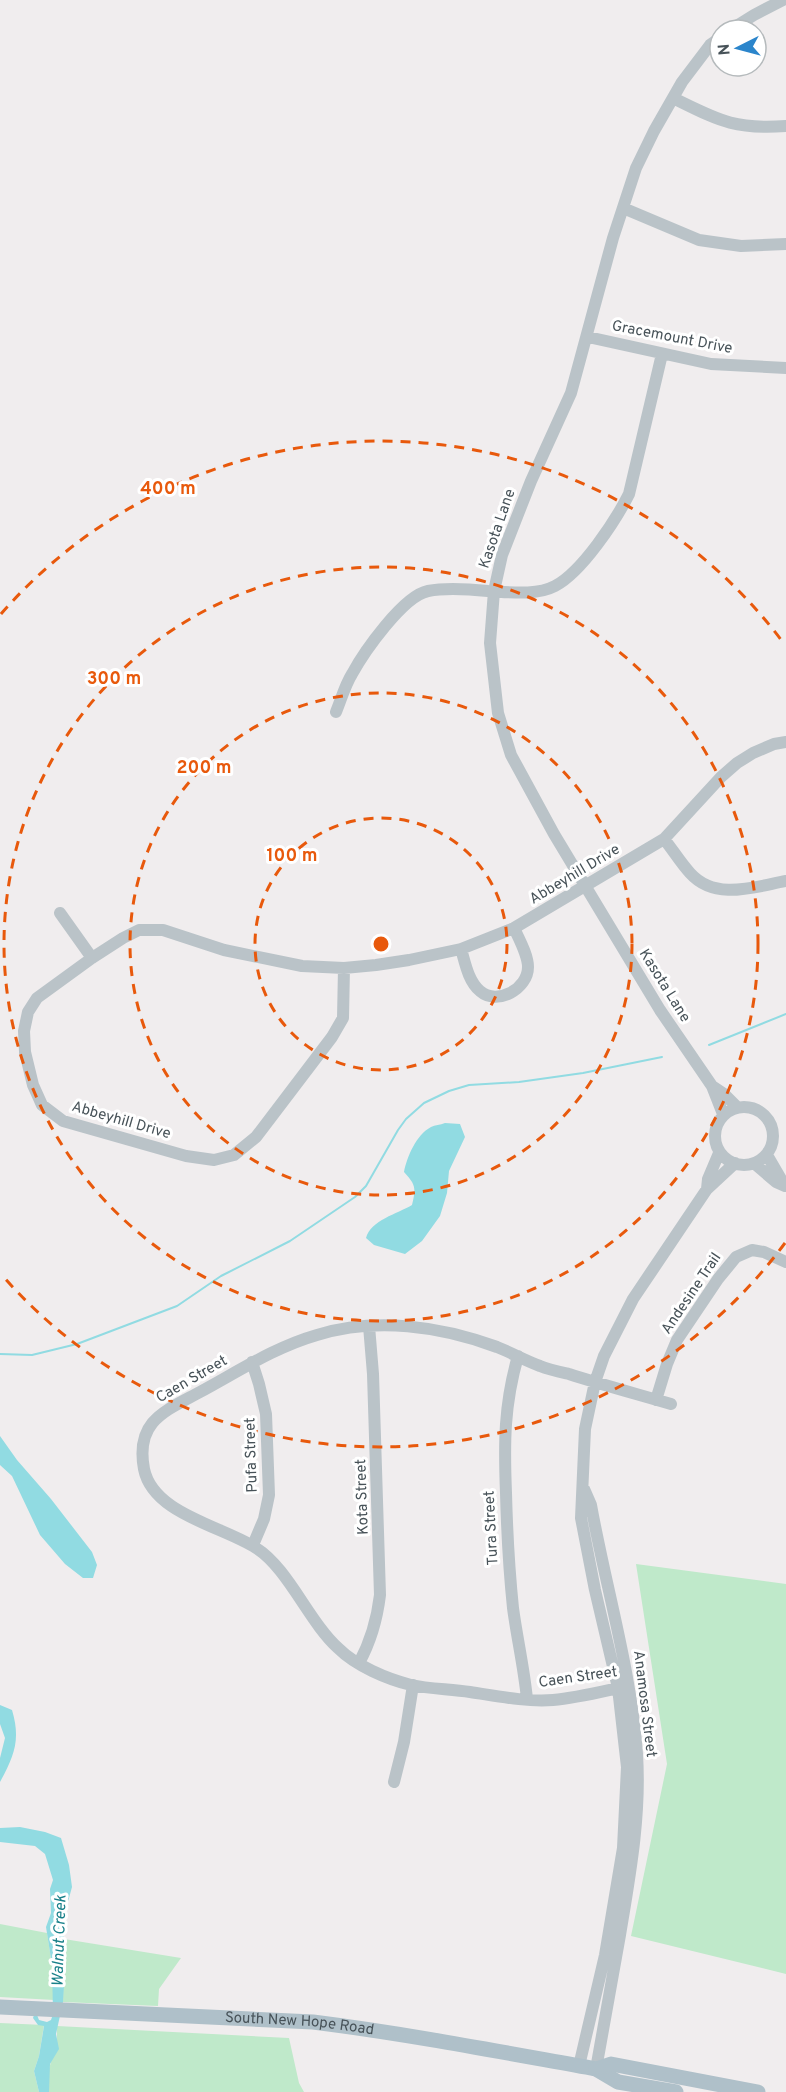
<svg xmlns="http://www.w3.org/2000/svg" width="786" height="2092" font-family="Overpass,sans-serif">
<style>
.green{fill:#bfe9ca}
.water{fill:#91dbe2}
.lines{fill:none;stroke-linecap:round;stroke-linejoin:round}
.stream{stroke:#91dbe2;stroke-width:2}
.minor{stroke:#bac3c8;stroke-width:12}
.major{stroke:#afc0c9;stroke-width:15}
.ring{fill:none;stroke:#e8590c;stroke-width:3;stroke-dasharray:10 8}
.labels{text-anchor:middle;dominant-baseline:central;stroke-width:6;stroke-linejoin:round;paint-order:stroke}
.street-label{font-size:15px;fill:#475258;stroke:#fff}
.water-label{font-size:16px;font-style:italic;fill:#1a818a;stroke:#fff}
.centre{fill:#e8590c;stroke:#fff;stroke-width:3}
.ring-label{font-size:18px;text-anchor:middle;font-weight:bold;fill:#e8590c;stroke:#fff;stroke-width:6;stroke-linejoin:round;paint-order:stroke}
</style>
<rect width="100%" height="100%" fill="#f0edee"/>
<path class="green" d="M636 1564 786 1584V1974L631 1936 667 1764Z
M0 1924 47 1933 52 1965 54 2000 0 1997Z
M64 1939 181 1958 159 1989 158 2006 63 2002Z
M0 2023 44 2025 39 2056 34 2071 39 2092H0Z
M57 2026 289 2038 299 2083 304 2092H49V2069L57 2040Z"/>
<path class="water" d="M445 1123 460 1124 465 1137 449 1171 447 1193 440 1216 422 1241 405 1254 374 1245 366 1238C371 1220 397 1214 412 1205 416 1188 416 1185 404 1172 407 1157 416 1135 431 1127 435 1125 440 1125 445 1123Z
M0 1436 17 1460 51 1499 92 1552 97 1565 93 1578H83L65 1564 40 1535 12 1476 0 1465Z
M0 1705 12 1710C21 1740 14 1756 0 1782V1758L5 1738 0 1724Z
M20 1827 45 1832 61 1838 69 1865 72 1887 63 1920 65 1969 63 2002 56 2034 59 2049 50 2064 49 2092H39L34 2071 39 2056 44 2026 38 2025 33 2018 34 2015H37L39 2020 47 2022 51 2020 53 2014 52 1965 46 1927 51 1913 50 1889 53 1880 45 1854 35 1846 0 1842V1828Z"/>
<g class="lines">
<path class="stream" d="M709 1045 786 1014
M0 1354 32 1355 77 1344 177 1306 221 1276 290 1241 355 1197 366 1186 398 1130 406 1119 424 1103 449 1091 469 1085 519 1082 583 1073 662 1057"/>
<path class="minor" d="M730 30 754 15 783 0
M720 38 710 45 682 82 654 131 636 168 613 238 571 393 531 481 502 555 494 591 490 643 498 713 511 755 554 834 660 1010 712 1086 723 1114
M673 98C718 120 734 130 786 126
M623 208 699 240 741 246 786 244
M588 337 711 364 786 368
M336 712C341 700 345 685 352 674 364 652 403 596 428 591 447 587 469 589 488 591 509 592 536 596 555 586 582 572 616 520 629 494L662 354
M664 839C673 850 680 862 690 873 715 901 754 887 786 881
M60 913 92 958
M461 949C465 962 468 981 480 991 497 1006 528 989 528 967 528 955 519 939 514 928
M344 968 343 1018 332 1037 256 1137 234 1155 214 1160 186 1156 63 1121 42 1105 33 1085 25 1052 24 1031 28 1012 37 998 92 958 123 938 139 930H163L224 950 302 966 344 968 376 965 409 960 461 949 514 928 664 839 721 777 737 763 753 753 774 744 786 742
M712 1086 724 1094 737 1107
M715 1136a29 29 0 1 1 58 0a29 29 0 1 1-58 0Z
M767 1155 785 1186
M755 1164 776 1182 785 1186
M707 1189 708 1179 719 1153
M518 1356C504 1405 504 1443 506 1493 507 1532 509 1569 513 1608 517 1638 524 1668 527 1699
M252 1362 259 1384 266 1414 269 1495 264 1519 253 1545
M656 1400 667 1364 677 1340 718 1279 736 1257 752 1250 764 1252 786 1262
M584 1489 591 1505C606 1588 631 1670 637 1754 641 1815 630 1875 620 1935 612 1979 604 2024 596 2069
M359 1663C371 1641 377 1620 380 1595L373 1374 369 1326
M628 1686C604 1691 578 1698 553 1700 525 1702 497 1696 470 1692 451 1689 430 1689 411 1685 387 1679 356 1666 338 1648 309 1622 288 1568 256 1548 222 1526 153 1514 144 1469 135 1421 165 1411 200 1392 239 1371 275 1347 317 1335 376 1317 440 1326 497 1347 512 1353 526 1361 540 1366 550 1370 560 1372 569 1374 603 1385 637 1394 671 1404
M394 1782 404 1742 413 1685
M579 2066 605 1955 623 1848 627 1767 618 1688 595 1590 581 1518 585 1429 595 1382 604 1356 633 1299 707 1189 735 1163"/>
<g class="major">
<path id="s1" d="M0 2007 313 2022C408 2034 501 2052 596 2069L618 2082 676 2092"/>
<path d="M596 2069 611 2064 758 2092"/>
</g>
</g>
<g class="ring">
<circle cx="381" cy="944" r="126"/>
<circle cx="381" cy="944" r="251"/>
<circle cx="381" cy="944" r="377"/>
<path d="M785 1243A503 503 0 0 1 1 1274M1 614A503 503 0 0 1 785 645"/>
</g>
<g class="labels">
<g class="street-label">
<text transform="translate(672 338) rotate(11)">Gracemount Drive</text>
<text transform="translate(498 529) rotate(-71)">Kasota Lane</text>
<text transform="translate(575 875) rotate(-31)">Abbeyhill Drive</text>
<text transform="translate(664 986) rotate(58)">Kasota Lane</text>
<text transform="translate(121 1121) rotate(16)">Abbeyhill Drive</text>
<text transform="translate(692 1294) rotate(-56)">Andesine Trail</text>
<text transform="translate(192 1380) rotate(-30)">Caen Street</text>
<text transform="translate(252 1455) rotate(-92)">Pufa Street</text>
<text transform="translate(363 1497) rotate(-92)">Kota Street</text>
<text transform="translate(492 1528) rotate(-93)">Tura Street</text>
<text transform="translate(578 1678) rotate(-8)">Caen Street</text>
<text transform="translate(644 1704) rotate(83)">Anamosa Street</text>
<text stroke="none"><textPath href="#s1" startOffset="300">South New Hope Road</textPath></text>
</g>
<g class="water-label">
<text transform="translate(60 1941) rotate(-88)">Walnut Creek</text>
</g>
</g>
<circle cx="381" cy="944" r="9" class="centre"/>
<g class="ring-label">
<text x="168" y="494">400 m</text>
<text x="114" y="684">300 m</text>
<text x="204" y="773">200 m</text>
<text x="292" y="861">100 m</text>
</g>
<g transform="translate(738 48) rotate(264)"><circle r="28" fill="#ffffff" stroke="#b5babc" stroke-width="1.5"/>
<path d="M0-4.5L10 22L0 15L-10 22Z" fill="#2b85cb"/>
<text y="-9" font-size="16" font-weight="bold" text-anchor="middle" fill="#475258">N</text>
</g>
</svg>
